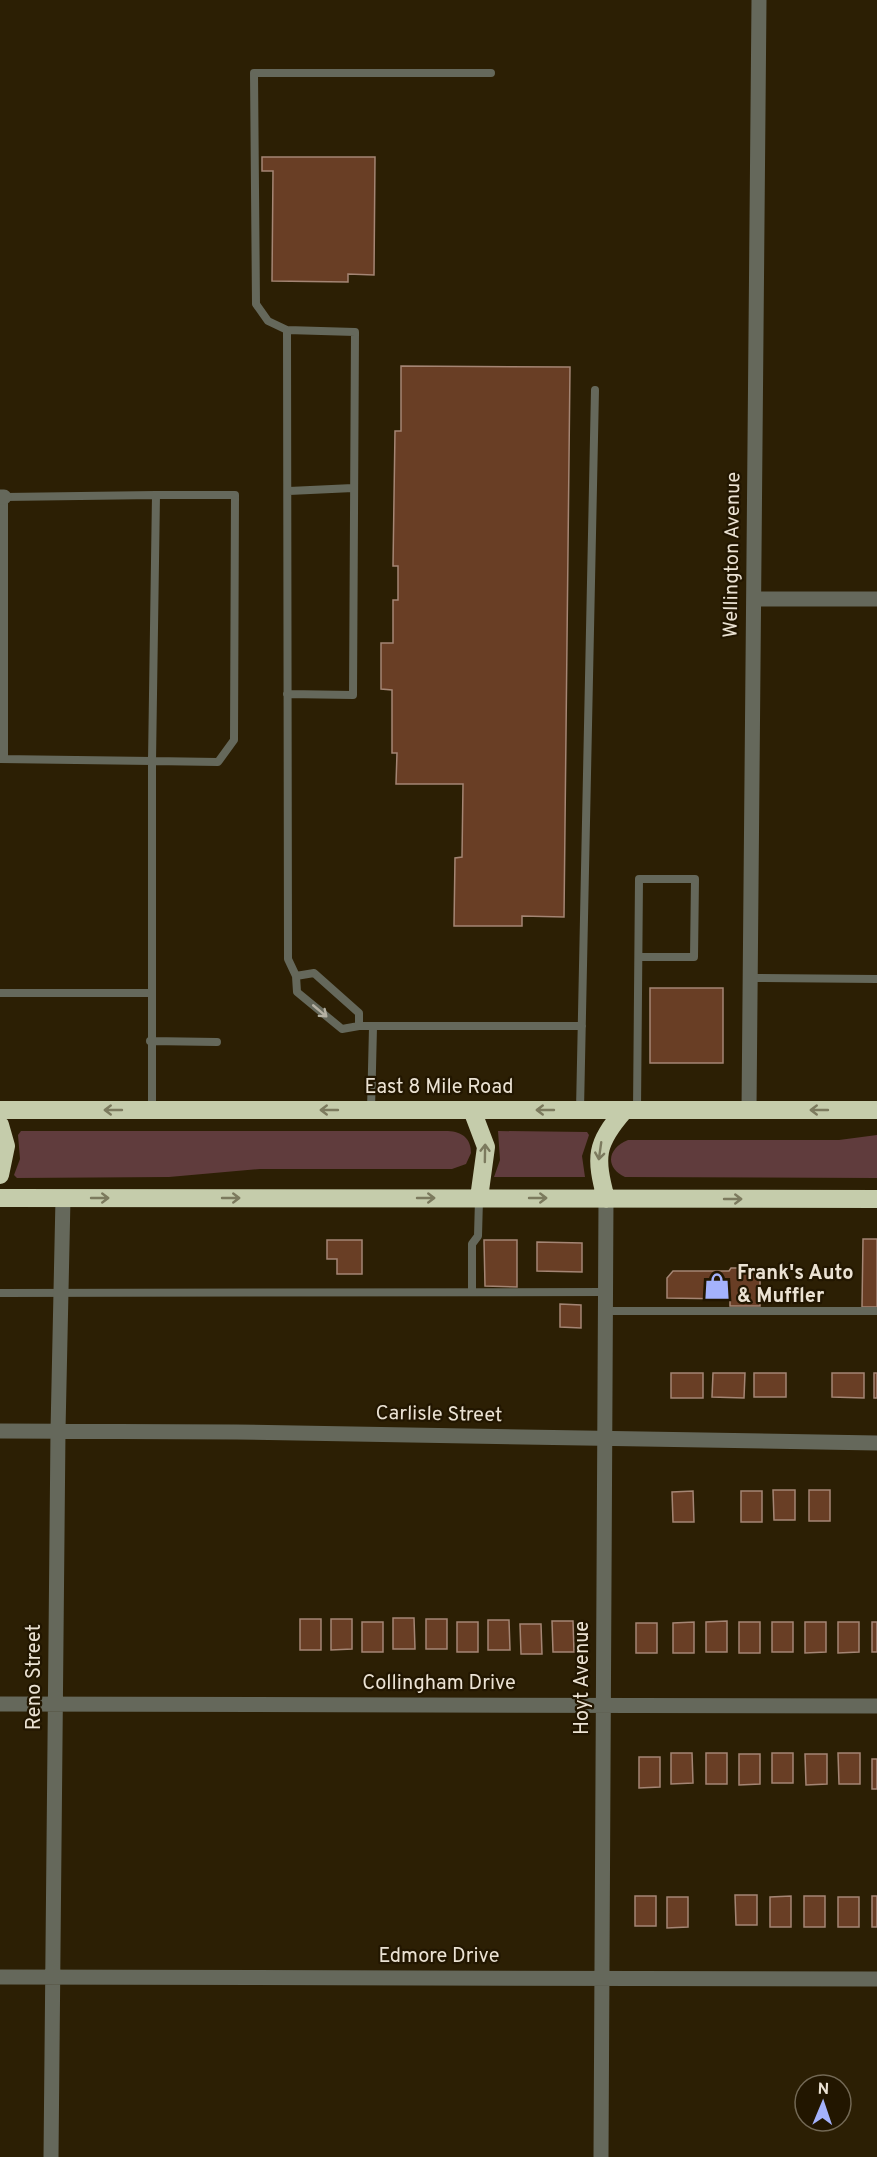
<svg xmlns="http://www.w3.org/2000/svg" width="877" height="2157" font-family="Overpass,sans-serif">
<style>
.green{fill:#603c3d}
.building{fill:#693e25;stroke:#a48574;stroke-width:1.5}
.lines{fill:none;stroke-linecap:round;stroke-linejoin:round}
.lane{stroke:#65685b;stroke-width:8}
.street{stroke:#65685b;stroke-width:15}
.highway{stroke:#c5ccab;stroke-width:18}
.oneway{stroke:#b5b1a3}
.oneway2{stroke:#7c7a5e}
.labels{text-anchor:middle;dominant-baseline:central;stroke-width:4.5;stroke-linejoin:round;paint-order:stroke}
.street-label{font-size:20px;fill:#ebe2d3;stroke:#221600}
.poi-label{font-size:20px;font-weight:bold;fill:#ebe2d3;stroke:#221600;text-anchor:start}
</style>
<rect width="100%" height="100%" fill="#2c1f04"/>
<path class="green" d="M21 1131H448C462 1132 471 1138 471 1153L466 1164 452 1169H260L169 1177 17 1178 14 1175 20 1159 18 1135Z
M498 1131 587 1132 589 1135 582 1156 585 1177H494L500 1160Z
M877 1135V1178L625 1177C604 1167 608 1148 628 1140H839Z"/>
<path class="building" d="M262 157H375L374 275 348 274V282L272 281 273 171H262Z
M401 366 570 367 564 917 522 916V926H454L455 858 462 857 463 784H396L397 753H392V690L381 689V643H393V600H398V566H393L395 431H401Z
M650 988H723V1063H650Z
M863 1239H877V1307H862Z
M327 1240H362V1274H337V1259H327Z
M484 1240H517V1287L485 1286Z
M537 1242 582 1243V1272L537 1271Z
M731 1268H760V1306H730V1299L667 1298V1278L673 1271H729Z
M560 1304 581 1305V1328L560 1327Z
M671 1373H703V1398H671Z
M713 1373H745L744 1398 712 1397Z
M754 1373H786V1397H754Z
M832 1373H864V1398L832 1397Z
M874 1373H877V1398H874Z
M773 1490H795V1520H774Z
M809 1490H830V1521H809Z
M693 1491 694 1522H673L672 1492Z
M741 1491H762V1522H741Z
M393 1618H414L415 1649H393Z
M300 1619H321V1650H300Z
M331 1619H352V1649L331 1650Z
M426 1619H447V1649H426Z
M488 1620H509L510 1650H488Z
M552 1621H573L574 1652H553Z
M727 1621V1652H706V1622Z
M362 1622H383V1652H362Z
M457 1622H478V1652H457Z
M694 1622V1653H673V1623Z
M739 1622H760V1653H739Z
M772 1622H793V1652H772Z
M805 1622H826V1652L805 1653Z
M838 1622H859V1652L838 1653Z
M872 1622H877V1652H872Z
M636 1623H657V1653H636Z
M520 1624H541L542 1654H521Z
M671 1753H692L693 1783 671 1784Z
M706 1753H727V1784H706Z
M772 1753H793V1783H772Z
M838 1753H860V1784H839Z
M739 1754H760V1784L739 1785Z
M805 1754H827V1784L806 1785Z
M639 1757H660V1787L639 1788Z
M872 1759H877V1789H872Z
M735 1895H757V1925H736Z
M635 1896H656V1926H635Z
M791 1896V1927H770V1897Z
M804 1896H825V1927H804Z
M872 1896H877V1927H872Z
M667 1897H688V1927L667 1928Z
M838 1897H859V1927H838Z"/>
<g class="lines">
<path class="lane" d="M287 330 288 959 296 976 297 992 342 1029 359 1026H582
M289 491 353 488
M156 495H235L234 740 218 762 152 761Z
M287 694 353 695 355 332 287 330 268 321 256 304 254 73H491
M0 759 152 761V1109
M4 759V497L156 495
M296 976 314 973 359 1013V1026
M749 978 877 979
M0 993H152
M150 1041 217 1042
M371 1110 373 1027
M580 1110 595 390
M637 1110 639 879H695L694 957H639
M472 1292V1244L478 1236 479 1199
M0 1293 606 1292
M605 1311H877"/>
<path class="street" d="M0 497H4
M754 599H877
M749 1110 759 0
M0 1431 236 1432 877 1443
M0 1704 877 1706
M0 1977 877 1979
M51 2157 58 1431 63 1198
M601 2157 606 1199"/>
<path class="highway" d="M0 1110H877
M472 1110 486 1147 479 1198
M0 1125 6 1146 0 1175
M0 1198 877 1199
M606 1199C595 1157 595 1144 624 1111"/>
</g>
<defs><path id="oneway-shaft" d="M-6 0H5M1.5-3L5.5 0L1.5 3" fill="none" stroke-width="1.6" stroke-linecap="round" stroke-linejoin="round" transform="scale(1.5)"/></defs>
<use class="oneway" href="#oneway-shaft" transform="translate(320 1011) rotate(40)"/>
<g class="oneway2">
<use href="#oneway-shaft" transform="translate(113 1110) rotate(180)"/>
<use href="#oneway-shaft" transform="translate(329 1110) rotate(-180)"/>
<use href="#oneway-shaft" transform="translate(545 1110) rotate(-180)"/>
<use href="#oneway-shaft" transform="translate(819 1110) rotate(180)"/>
<use href="#oneway-shaft" transform="translate(600 1151) rotate(98)"/>
<use href="#oneway-shaft" transform="translate(485 1153) rotate(-89)"/>
<use href="#oneway-shaft" transform="translate(100 1198)"/>
<use href="#oneway-shaft" transform="translate(231 1198)"/>
<use href="#oneway-shaft" transform="translate(426 1198)"/>
<use href="#oneway-shaft" transform="translate(538 1198)"/>
<use href="#oneway-shaft" transform="translate(733 1199)"/>
</g>
<defs>
<symbol id="shop-bare" viewBox="-9 -9 18 18"><path d="M-5-2.5h2.3a2.7 3.5 0 0 1 5.4 0H5L5.5 6h-11ZM-1.5-2.5h3a1.5 2.3 0 0 0-3 0Z" fill="#a4b2fc" stroke="#221600" stroke-width="2.5" paint-order="stroke"/></symbol>
</defs>
<g fill-rule="evenodd">
<use href="#shop-bare" x="698" y="1267" width="38" height="38"/>
</g>
<g class="labels">
<g class="street-label">
<text transform="translate(733 555) rotate(-89)">Wellington Avenue</text>
<text x="439" y="1088">East 8 Mile Road</text>
<text transform="translate(439 1415) rotate(1)">Carlisle Street</text>
<text transform="translate(35 1677) rotate(-90)">Reno Street</text>
<text transform="translate(583 1678) rotate(-90)">Hoyt Avenue</text>
<text x="439" y="1684">Collingham Drive</text>
<text x="439" y="1957">Edmore Drive</text>
</g>
<g class="poi-label">
<text x="737" y="1274">Frank's Auto<tspan x="737" dy="23">&amp; Muffler</tspan></text>
</g>
</g>
<g transform="translate(823 2103) rotate(2)"><circle r="28" fill="#221600" stroke="#726854" stroke-width="1.5"/>
<path d="M0-4.5L10 22L0 15L-10 22Z" fill="#a4b2fc"/>
<text y="-9" font-size="16" font-weight="bold" text-anchor="middle" fill="#ebe2d3">N</text>
</g>
</svg>
